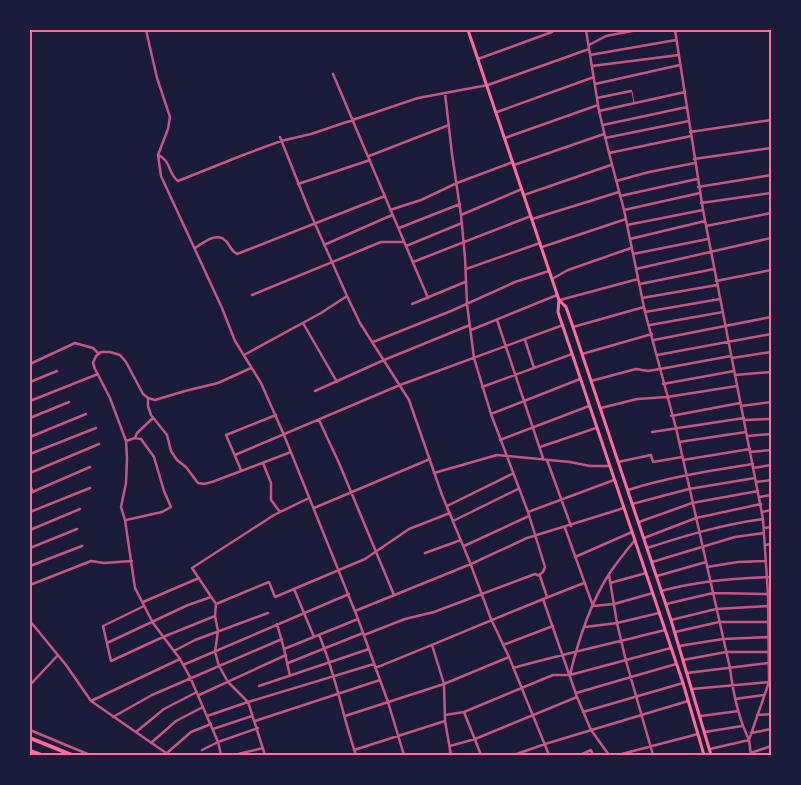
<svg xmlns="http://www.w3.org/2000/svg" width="801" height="785" font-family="'Playfair Display',serif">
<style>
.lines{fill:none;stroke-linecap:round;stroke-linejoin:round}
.service{stroke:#c65784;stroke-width:1}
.minor{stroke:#c65784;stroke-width:2.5}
.secondary{stroke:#ff6b9d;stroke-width:3}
.trunk{stroke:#ff6b9d;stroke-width:4}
.neatline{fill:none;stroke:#ff6b9d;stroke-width:2}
</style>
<rect width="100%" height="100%" fill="#1b1b3a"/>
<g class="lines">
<path class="service" d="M632 92 634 102"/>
<path class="minor" d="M146 30 157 78 170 117 168 129 158 155 161 176 222 308 235 341 261 383 284 435 358 619 388 702 404 755
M586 30 599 111 609 153 624 210 645 312 676 428 730 668C733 693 738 717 749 740L710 749
M675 30 703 210 763 519 768 594 769 682 749 740 751 755
M589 45 606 36 637 30
M590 55 676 40
M478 59 552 32
M592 66 679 55
M333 74 428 298
M595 84 680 65
M445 93 452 154 461 215 465 258 467 304 474 358 491 414 528 512 545 567 543 572 539 575
M597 98 631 91
M599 111 685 92
M497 112 594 77
M603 125 687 107
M690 132 771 120
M280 137 309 210 347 296 360 323 409 400 442 495 469 560 491 619 509 657 549 755
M505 138 598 105
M605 138 689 121
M609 153 691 136
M158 155C171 160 168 174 178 181L243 155 281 141 311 134 418 98 488 85 589 49
M369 156 449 125
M694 159 771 148
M514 165 604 134
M616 181 649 172 695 163
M298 184 370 160
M698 187 771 175
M524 195 611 165
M620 196 697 179
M701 203 771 193
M390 210 421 200 457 183 513 162
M624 210 700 193
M461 215 522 189
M532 219 619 192
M627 225 703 210
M706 226 771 213
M399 228 460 204
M630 239 705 221
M324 245 392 215
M406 246 462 223
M542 247 626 219
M195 248C203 243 217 231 226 241 230 245 230 250 237 254L385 196
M633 254 708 239
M413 262 531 216
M466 269 540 243
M636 269 771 238
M552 279 568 270 631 248
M716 281 771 270
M640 284 714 269
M252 295 381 242H404
M642 298 717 285
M560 300 638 279
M412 304 465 282
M645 312 720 299
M497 320 543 458
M303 323 337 382
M650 325 723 312
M573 327 644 307
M471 330 557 295
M525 340 534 368
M654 340 771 317
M373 342 451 311 515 282 549 271
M582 354 652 334
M244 355 321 313 347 296
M657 355 771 334
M732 358 771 352
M30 364 75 343 93 348 99 354
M735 375 771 372
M591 381 636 369 648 371 660 369 731 356
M30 382 57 371
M663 384 734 371
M482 387 572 354
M315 391 384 360 470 325
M148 398V406L151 415 167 435 171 451 177 460 186 467 198 483 204 484 212 482 291 452
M30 401 98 374
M741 406 771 402
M601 408 637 399 667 397 737 386
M491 414 580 379
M671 416 740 403
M30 418 69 402
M319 420 339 463 394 595
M744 420 771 419
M652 432 744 418
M748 436 771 434
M30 437 86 414
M135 438 137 433 153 418
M500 440 589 406
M679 442 746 432
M540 447 596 428
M750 452 771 450
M30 454 96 428
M235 455 400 385 563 325
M547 460 571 526
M683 460 750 449
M618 462 651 455 653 462 682 457
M263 463 271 483V500L280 512
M753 468 771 465
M241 470 226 435 276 415
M30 473 99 444
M434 473 497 455 570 462 590 466H609
M756 482 771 480
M30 485 33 492
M628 490C669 477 710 471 753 464
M30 493 90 467
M759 497 771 495
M632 504 689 489 755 478
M447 506 512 474
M314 508 430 459
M30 512 90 488
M528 512 614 480
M762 512 771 510
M126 520 162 512 171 507 164 491 154 457 141 439 135 438 126 441
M453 521 518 489
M639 522 692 503 758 491
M565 528 593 606 614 604 653 593
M764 528 771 527
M30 530 80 509
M644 538 696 518 761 504
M765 545 771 544
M464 546 529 516
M30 548 77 529
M647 548C688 535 720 525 763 519
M425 553 461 540
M575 557 632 532
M652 562 735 537 764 533
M30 566 82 546
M707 567 738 562 766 561
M609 575 617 623 626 661 653 755
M657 576 706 562
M610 583 646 573
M30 585 91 561 104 563 132 561
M294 589 314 637
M661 591C697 581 734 578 771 577
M543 599 577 697 591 730 609 755
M143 602 199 578
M216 604 269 582 275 597 365 559 409 529 450 513
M666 604 713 593 768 594
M144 606 103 626 111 661 163 637 215 616
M355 611 471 564 527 538 624 508
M671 620 716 609 768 606
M30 621 66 665 91 701 169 755
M277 624 284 649
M585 627 617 623 659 613
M675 632 719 622H768
M319 635C336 674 342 715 356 755
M364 635 405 619 434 612 535 574 540 576 547 597
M107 643 188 605 211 597
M432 645 444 684 445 721 451 755
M503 645 553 626
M679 646 723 639 771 637
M174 651 195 640 268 613
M683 660 726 652H771
M288 663 363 633
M183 665 349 594
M375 668C445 640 514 610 584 583
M513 668C563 654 614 643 665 630
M687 673 769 663
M570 675C578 641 590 604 609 574 617 562 626 551 635 540
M290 676 284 649 358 619
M30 685 58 655
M259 686 369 649
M692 689 769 682
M576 693 676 664
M199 695 286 655
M735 699 764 695
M91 701 180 659
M464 712 481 755
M583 712 683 683
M445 715 464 712 553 675H570L671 648
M757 715 771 714
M207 716 248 702 374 664
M345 716 444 684 509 657
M701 716 738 711
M113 717 152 695 282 639
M255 721 380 680
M213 729 252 716
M30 730 90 755
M136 732 164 709 197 692
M705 732 742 726
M751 733 771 729
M151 743 176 721 203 707
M450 746 475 739 577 697
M202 750 218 742 258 728
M354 750 445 721
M167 753 191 732 211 724
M221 755 218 742 190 677 180 659 153 623 135 588 125 520 121 507 126 483 127 458 126 441 110 398 95 369 93 363 96 356 101 352H110L120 355 126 362 143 394 148 398 155 400 185 391 218 383 251 368
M234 755 263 748
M265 755 248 702 228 682 219 666 215 652 218 631 215 616 216 604 192 568 274 515 309 498
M446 755 451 753
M514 755 545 744 688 701
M580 755 591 750 593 755
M618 755 698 734
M745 755 771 746"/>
<path class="secondary" d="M468 30 559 300 558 312 683 683 704 755
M559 300 566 307 573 327 671 620 711 755"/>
<path class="trunk" d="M30 738 72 755
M30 751 41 755"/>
</g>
<rect width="801" height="785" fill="none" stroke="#1b1b3a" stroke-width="62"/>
<rect x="31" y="31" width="739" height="723" class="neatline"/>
</svg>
